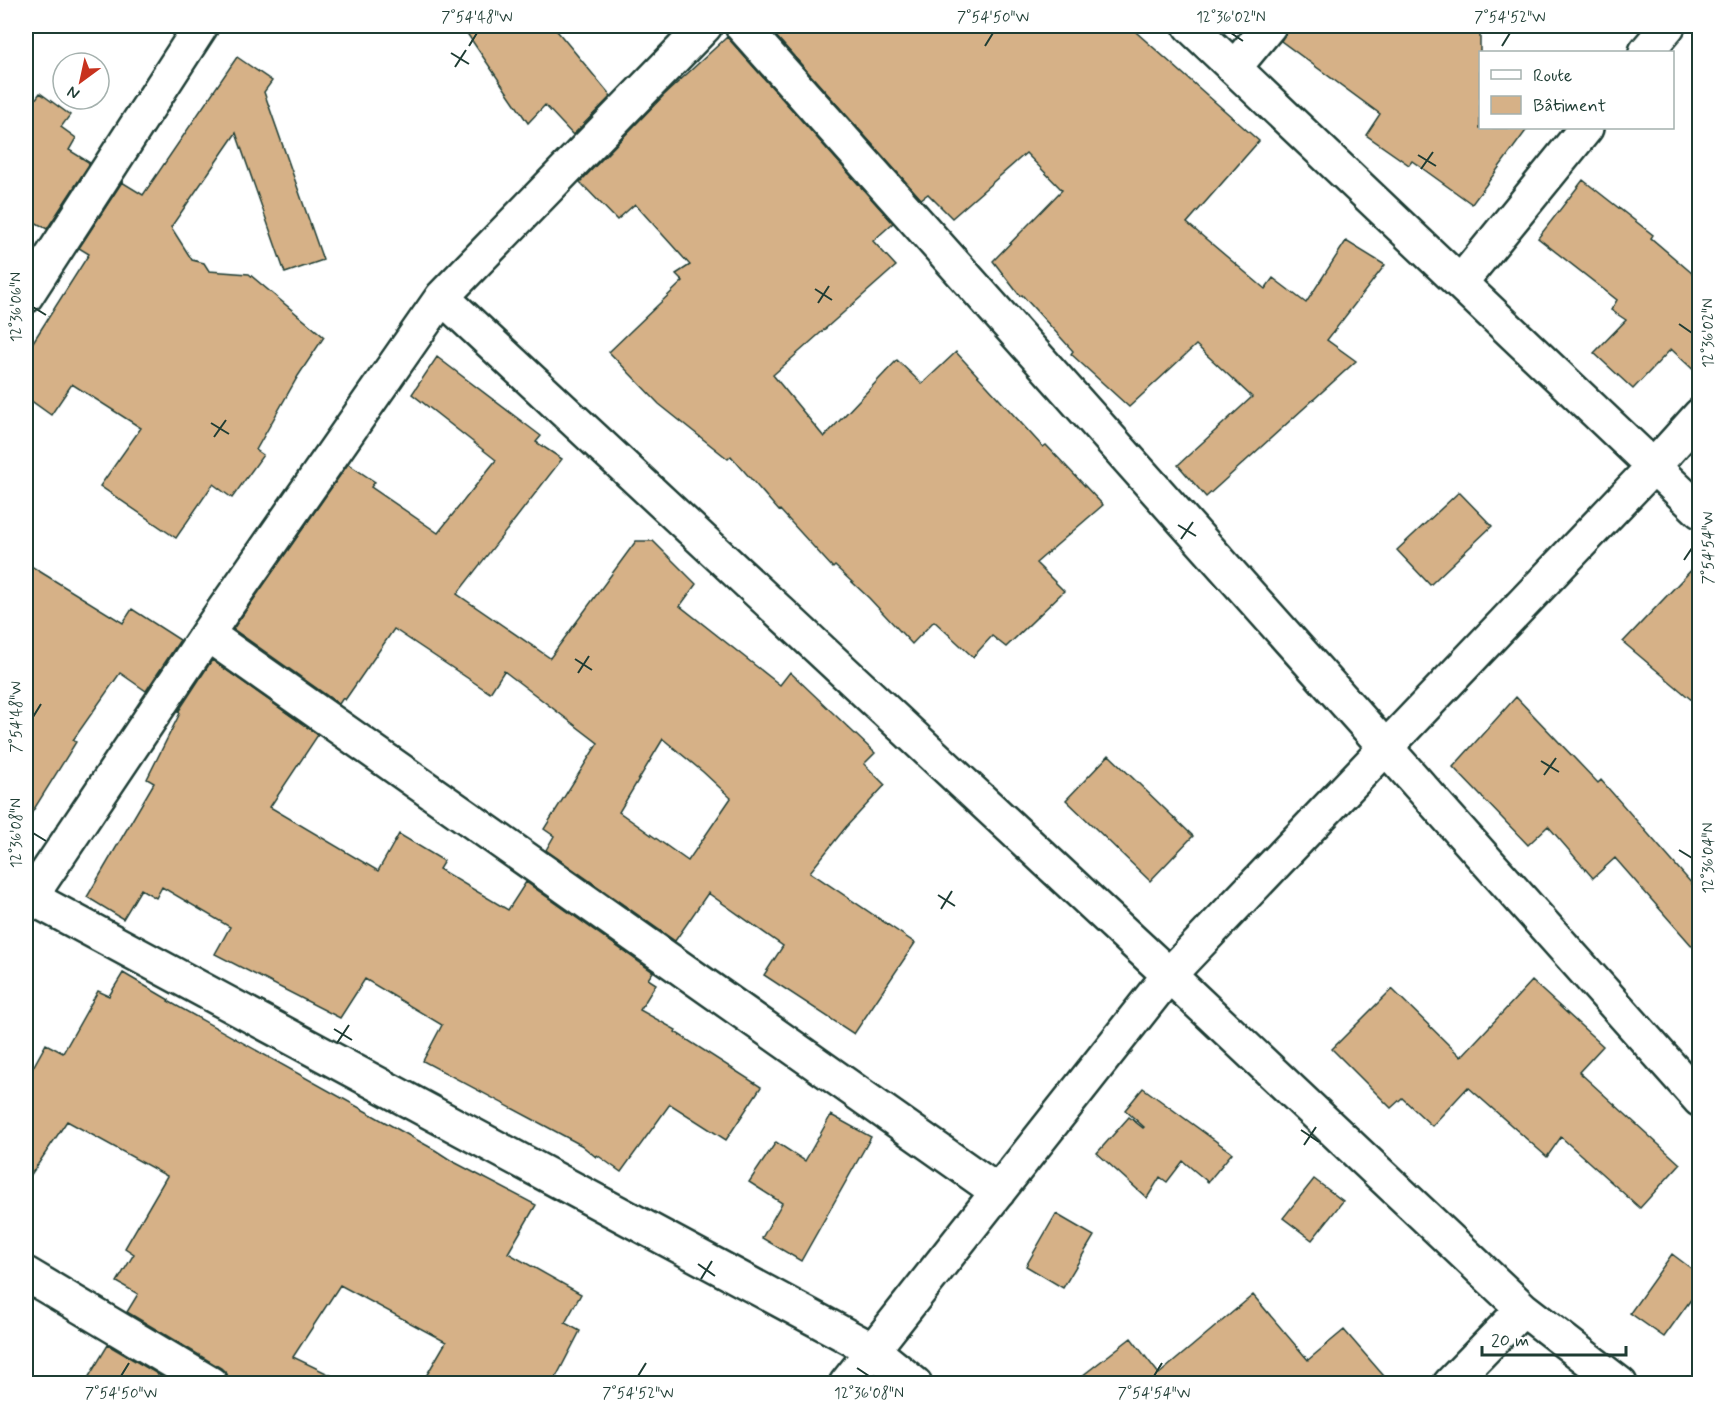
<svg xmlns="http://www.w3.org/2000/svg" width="1725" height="1409" font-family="Mynerve,sans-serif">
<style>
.building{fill:#d6b187;stroke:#1f3d34;stroke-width:1.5;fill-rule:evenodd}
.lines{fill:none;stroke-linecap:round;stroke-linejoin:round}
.minor-casing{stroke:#1f3d34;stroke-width:38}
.minor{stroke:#fff;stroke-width:33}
.ticks{fill:none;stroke:#1f3d34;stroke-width:2}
.neatline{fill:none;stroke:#1f3d34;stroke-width:2}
.ticks-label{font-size:15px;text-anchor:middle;fill:#1f3d34}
</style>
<rect width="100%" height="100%" fill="#fff"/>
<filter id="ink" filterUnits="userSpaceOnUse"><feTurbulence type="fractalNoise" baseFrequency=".0167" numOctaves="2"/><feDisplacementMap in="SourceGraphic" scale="12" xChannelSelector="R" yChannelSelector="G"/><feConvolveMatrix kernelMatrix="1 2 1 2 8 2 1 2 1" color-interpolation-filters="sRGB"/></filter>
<g filter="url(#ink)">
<path class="building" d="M462 26H553L611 96 573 135 545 105 528 123Z
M767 26H1129L1259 141 1187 223 1265 289 1273 278 1306 303 1346 241 1385 265 1327 340 1356 361 1206 497 1178 465 1252 397 1196 345 1129 407 1071 354 1073 351 1022 295 1020 296 993 261 1062 190 1026 153 952 218 928 194 921 199Z
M1287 26H1480V128H1528L1472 204 1412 161 1409 165 1366 135 1380 114 1281 41 1287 30Z
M727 37 893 223 873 241 896 266 773 375 824 437 897 360 922 384 956 352 1043 447 1046 445 1103 505 1036 563 1064 591 1006 647 992 636 973 657 934 621 912 644 869 598 835 566 833 568 780 510 779 511 731 456 728 459 659 404 609 352 683 281 676 274 690 265 635 204 617 220 580 182 663 96Z
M237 57 272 81 264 92 323 260 285 273 236 133 171 227 192 260 204 263 209 271 249 274 324 337 298 376 256 450 263 455 232 498 213 484 176 538 100 486 141 428 72 384 51 415 26 397V353L89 254 79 248 122 182 143 195Z
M40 93 70 115 61 127 76 138 69 150 90 163 47 229 26 217V99L32 104Z
M1583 180 1653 235 1651 238 1700 280V376L1671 349 1633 389 1594 353 1626 320 1611 310 1617 300 1538 238Z
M437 357 541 436 536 442 562 459 457 594 550 658 636 541H653L696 584 680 606 780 685 790 672 875 753 864 764 885 785 846 827 810 872 915 943 854 1034 764 975 783 946 708 893 675 941 546 850 554 836 544 829 598 743 504 671 490 693 394 629 345 700 343 698 339 704 233 629 348 464 375 482 371 487 438 533 496 460 412 394ZM663 739 703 772 731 798 688 861 619 812Z
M1459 492 1492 526 1430 585 1397 550Z
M1700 561V707L1623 642Z
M26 563 123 623 132 609 180 640 146 691 120 673 73 740 76 742 26 822Z
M212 660 318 735 270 807 378 871 399 834 444 861 439 869 508 910 526 882 653 972 648 979 656 984 640 1010 676 1030 675 1032 761 1087 726 1140 670 1104 621 1172 597 1155 596 1157 581 1145 423 1061 442 1025 365 979 340 1018 215 954 230 927 162 887 156 898 141 889 123 919 87 897 154 783 147 779 180 713 178 712Z
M1516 697 1598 783 1601 780 1700 893V955L1615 858 1593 878 1548 826 1528 845 1453 767Z
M1109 755 1193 836 1150 881 1066 800Z
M123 973 169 1000 168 1001 435 1150 452 1161 536 1205 508 1253 581 1294 565 1323 580 1331 553 1383H422L446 1342 340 1285 293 1357 347 1383H230L227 1374 221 1368 127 1312 138 1294 117 1282 134 1254 125 1248 167 1176 67 1121 26 1182V1080L46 1044 63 1053 98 991 109 996Z
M1532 981 1603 1046 1579 1072 1680 1164 1640 1208 1561 1137 1547 1157 1468 1087 1432 1126 1402 1098 1391 1108 1332 1049 1392 989 1461 1057Z
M1143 1088 1232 1153 1208 1182 1183 1161 1167 1182 1160 1177 1147 1198 1097 1153 1129 1117 1143 1128 1144 1127 1125 1110Z
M831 1115 871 1137 801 1261 762 1238 782 1203 749 1182 776 1142 805 1161Z
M1314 1179 1343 1201 1312 1240 1283 1218Z
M1056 1214 1094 1236 1063 1288 1026 1266Z
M1672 1254 1700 1275V1287L1664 1337 1630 1313Z
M1253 1295 1308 1360 1344 1330 1390 1383H1073L1131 1338 1159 1374Z
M108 1345 173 1383H85Z"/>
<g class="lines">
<defs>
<path id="minor" d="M742 26 1700 1100
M1190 26 1700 511
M1646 52 1668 26
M1234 68 1269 26
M1460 283 1586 128
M26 296 201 26
M442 297 1169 975 1523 1309 1620 1384
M207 634 998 1192
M30 897 873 1350 915 1384
M26 904 207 634 442 297 705 26
M26 1274 211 1384
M846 1384 1169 975 1653 467 1700 415
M1450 1384 1523 1309"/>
</defs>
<use href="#minor" class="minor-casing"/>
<use href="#minor" class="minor"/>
</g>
</g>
<path class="ticks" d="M1231 33 1243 41M469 46 477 33M985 46 993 33M1502 46 1510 33M451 53 469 64M455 67 466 50M1418 155 1436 166M1421 169 1433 152M815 289 832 300M818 303 829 286M33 307 46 315M1679 324 1692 333M211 423 229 434M214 437 226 420M1178 525 1196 536M1181 539 1193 522M1684 560 1692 548M575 659 592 670M578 673 589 656M33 717 41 704M1541 761 1559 772M1544 775 1556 758M33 833 46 841M1679 850 1692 858M938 895 955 906M941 909 952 891M334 1029 352 1040M337 1043 349 1025M1301 1130 1319 1142M1304 1145 1316 1127M698 1264 715 1276M701 1279 712 1261M857 1368 869 1376M121 1376 129 1363M638 1376 646 1363M1154 1376 1162 1363"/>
<rect width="1725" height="1409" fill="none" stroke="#fff" stroke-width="66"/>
<rect x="1479" y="51" width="195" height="78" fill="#ffffff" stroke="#a5b1ae" stroke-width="1.5"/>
<rect x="1491" y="70" width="30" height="9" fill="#ffffff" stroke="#a5b1ae" stroke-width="1.5"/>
<text x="1533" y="81" font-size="18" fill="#1f3d34">Route</text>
<rect x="1491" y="96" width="30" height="18" fill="#d6b187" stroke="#a5b1ae" stroke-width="1.5"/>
<text x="1533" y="111" font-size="18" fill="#1f3d34">Bâtiment</text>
<g transform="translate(81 81) rotate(213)"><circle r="28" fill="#ffffff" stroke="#a5b1ae" stroke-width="1.5"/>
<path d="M0-4.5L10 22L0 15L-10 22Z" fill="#c8321e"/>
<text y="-9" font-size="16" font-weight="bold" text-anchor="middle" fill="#1f3d34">N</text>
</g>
<path d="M1482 1346v9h144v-9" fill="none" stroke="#1f3d34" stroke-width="3"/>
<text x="1491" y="1346" font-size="18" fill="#1f3d34" stroke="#ffffff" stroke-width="4.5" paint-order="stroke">20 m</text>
<rect x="33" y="33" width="1659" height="1343" class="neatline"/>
<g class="ticks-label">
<text x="477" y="22">7°54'48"W</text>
<text x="993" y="22">7°54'50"W</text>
<text x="1231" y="22">12°36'02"N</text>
<text x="1510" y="22">7°54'52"W</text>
<text transform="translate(16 307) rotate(-90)" y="5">12°36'06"N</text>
<text transform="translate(1708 333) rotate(-90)" y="5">12°36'02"N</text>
<text transform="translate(1708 548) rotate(-90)" y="5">7°54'54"W</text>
<text transform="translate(16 717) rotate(-90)" y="5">7°54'48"W</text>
<text transform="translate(16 833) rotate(-90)" y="5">12°36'08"N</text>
<text transform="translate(1708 858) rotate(-90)" y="5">12°36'04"N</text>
<text x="121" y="1398">7°54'50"W</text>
<text x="638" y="1398">7°54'52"W</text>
<text x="869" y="1398">12°36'08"N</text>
<text x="1154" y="1398">7°54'54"W</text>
</g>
</svg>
